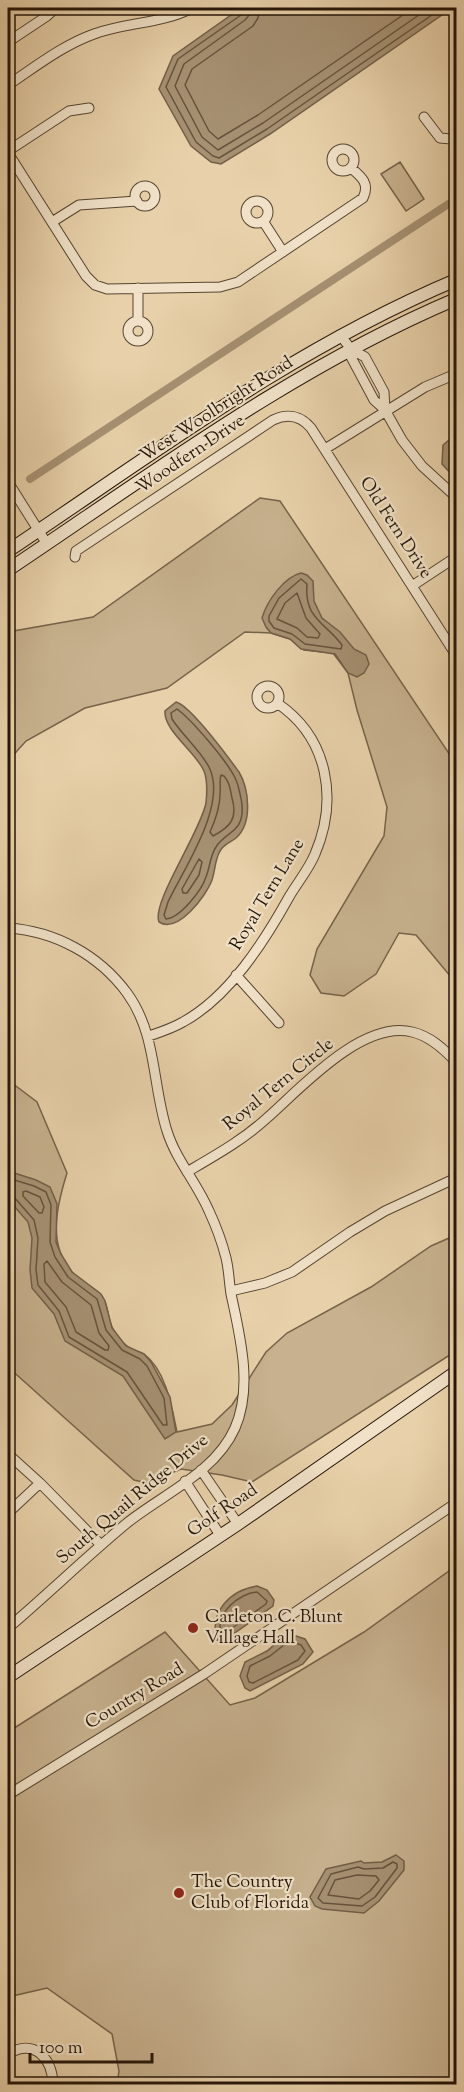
<svg xmlns="http://www.w3.org/2000/svg" width="464" height="2092" font-family="'Sorts Mill Goudy',serif">
<style>
.green{fill:#c7b18e;stroke:#76634a;stroke-width:1.5}
.water{fill:#a69173;stroke:#725f48;stroke-width:1.5}
.lines{fill:none;stroke-linecap:round;stroke-linejoin:round}
.shore{stroke:#66533d;stroke-width:1.5}
.canal{stroke:#a69173;stroke-width:8}
.street-casing{stroke:#564430;stroke-width:11}
.secondary-casing{stroke:#251507;stroke-width:14}
.street{stroke:#f0e1c8;stroke-width:9}
.secondary{stroke:#f0e1c8;stroke-width:12}
.poi-dot{fill:#8f2418;stroke:#f0e1c8;stroke-width:2}
.labels{text-anchor:middle;dominant-baseline:central;stroke-width:4.5;stroke-linejoin:round;paint-order:stroke}
.street-label{font-size:18px;fill:#251507;stroke:#f0e1c8}
.poi-label{font-size:18px;fill:#251507;stroke:#f0e1c8;text-anchor:start}
</style>
<rect width="100%" height="100%" fill="#e8d1aa"/>
<filter id="stains"><feTurbulence type="fractalNoise" baseFrequency=".00333" numOctaves="4"/><feColorMatrix values="0 0 0 0 .2 0 0 0 0 .09 0 0 0 0 .02 0 0 0 .5 -.17"/></filter>
<radialGradient id="worn" r=".72"><stop offset=".6" stop-color="#630" stop-opacity="0"/><stop offset="1" stop-color="#630" stop-opacity=".3"/></radialGradient>
<path class="green" d="M400 162 424 199 406 211 381 174Z
M260 498 280 501 456 764V983L416 935 399 933 376 974 344 996 321 993 310 975 317 949 384 836 387 807 357 710 348 673 333 653 304 650 290 639 271 633 245 632 167 688 85 708 26 741 8 761V632L93 617Z
M8 1080 37 1102 67 1173C57 1205 47 1244 72 1272 80 1282 93 1286 101 1295 109 1303 107 1319 113 1329 116 1334 122 1343 127 1346 132 1350 139 1351 144 1354 166 1370 172 1408 177 1432L212 1424 232 1405 266 1352 287 1333 371 1287 431 1246 456 1235V1351L252 1482 222 1475 181 1469 147 1483 134 1480 8 1367Z
M456 1566V2052L454 2084H117L119 2071 112 2034 47 1988 8 1997V1732L165 1632 230 1705 255 1698 364 1632Z"/>
<path class="water" d="M241 8H452L270 134 221 164 211 162 191 146 159 89 173 56Z
M456 434V479L442 464 443 445Z
M301 573 307 575 313 581 314 601 322 618 340 632 354 649 366 655 369 664 364 673 357 677 348 673 335 654 301 649 290 639 271 633 266 627 262 618C267 601 284 577 301 573Z
M176 702C191 706 228 757 239 772 249 789 253 823 236 838 230 843 223 844 219 853 215 861 215 871 212 880 206 896 178 934 159 922 151 903 201 831 206 803 207 793 208 781 204 771 196 752 163 730 165 711Z
M8 1171 36 1180 50 1187 57 1204 56 1242 61 1254 72 1272 101 1294 105 1301 112 1328 126 1346 144 1354 151 1362 170 1397 176 1432 165 1439 123 1376 65 1341 54 1314 32 1288 30 1270 32 1238 28 1222 8 1199Z
M257 1586 267 1590 274 1600 273 1606 222 1642 217 1640C209 1612 230 1590 257 1586Z
M296 1636 305 1639 313 1652 303 1664 250 1691 245 1688 240 1676 245 1662 267 1651 281 1639Z
M396 1855 404 1861V1870L379 1901 364 1913 322 1909 315 1906 310 1897 326 1869 361 1861 364 1863 382 1862Z"/>
<g class="lines">
<path class="shore" d="M243 8 241 15 178 59 166 87 196 142 213 156 219 158 267 129 442 8
M251 8 250 14 245 20 184 64 175 86 202 137 218 150 263 123 429 8
M260 8 258 18 253 26 192 69 185 85 209 131 218 139 258 115 413 8
M301 579 307 584C304 619 325 622 342 645L341 649 305 644 292 634 274 628 269 621V616L279 598Z
M297 593 306 618 320 634 318 638 307 637 297 628 277 619 285 603Z
M177 709C192 720 229 763 236 780 238 784 242 801 242 806 244 833 226 831 216 847 210 856 210 867 206 877 202 890 180 918 166 919L164 915 168 902C184 868 228 805 209 767 199 749 183 736 172 719L171 713Z
M221 775 224 776C230 783 230 789 232 798 238 819 230 827 213 836L210 832C215 821 220 807 220 794 221 787 219 781 221 775Z
M199 859 202 862 199 875 187 893H183L182 889Z
M8 1178 34 1186 46 1192 51 1205 50 1242 55 1257 68 1277 97 1299 106 1330 122 1350 140 1359 147 1366 164 1398 167 1425H163L127 1372 69 1337 59 1311 38 1285 36 1270 38 1238 34 1220 14 1197 8 1195
M26 1191 40 1197 44 1207 42 1213H39L23 1196V1192Z
M47 1261 62 1282 91 1305 99 1333 109 1346 108 1350H105L76 1332 66 1307 45 1282 44 1264Z
M257 1592 267 1601 266 1604 225 1633 221 1632C215 1613 240 1593 257 1592Z
M296 1643 301 1645 305 1651 298 1660 253 1683 249 1682 247 1676 250 1666 270 1656 284 1645Z
M393 1862 397 1864V1868L375 1897 362 1906 323 1903 318 1898 331 1874 358 1867 364 1869 383 1868Z
M357 1875 376 1876 379 1880 370 1891 359 1899 328 1895 335 1880Z"/>
<path class="canal" d="M30 479 456 199
M8 496V495"/>
<defs>
<path id="street" d="M8 42 47 16 56 8
M8 85C35 67 63 45 94 34 127 22 161 24 192 8
M424 117 440 138 451 139 456 137
M332 160a11 11 0 1 1 22 0a11 11 0 1 1-22 0Z
M8 151 69 111 89 108
M8 153 86 276 95 285 107 289 220 287 238 282 363 198C370 184 362 177 351 168
M135 196a10 10 0 1 1 20 0a10 10 0 1 1-20 0Z
M246 212a11 11 0 1 1 22 0a11 11 0 1 1-22 0Z
M263 221 283 252
M52 222 79 205 137 201
M138 288V321
M128 331a10 10 0 1 1 20 0a10 10 0 1 1-20 0Z
M340 335 351 349 365 357 384 392 385 410
M351 349V357L374 400 385 410 402 440 422 466 456 497
M325 449 425 387 451 376
M8 482 47 544
M75 557 76 551 273 420C288 413 301 416 311 428L456 655
M412 586 456 557
M257 697a11 11 0 1 1 22 0a11 11 0 1 1-22 0Z
M8 928C55 931 99 955 127 993 157 1034 152 1084 167 1131 176 1160 197 1183 209 1211 216 1226 222 1242 226 1258 229 1270 229 1282 231 1294 240 1336 253 1387 235 1428 215 1473 163 1494 127 1523 86 1557 48 1594 8 1628
M236 975 279 1023
M149 1036C161 1032 173 1028 183 1022 229 997 264 942 289 897 297 883 309 869 315 854 338 800 329 738 277 703
M187 1172C216 1155 243 1140 267 1118 301 1088 362 1020 412 1032 430 1036 444 1049 456 1062
M231 1291 265 1283 292 1272 350 1232 385 1211 456 1178
M8 1454 40 1483 101 1545
M201 1470 238 1524
M185 1481 220 1535
M8 1513 40 1483
M8 1795 204 1674 456 1503
M8 2054C34 2038 52 2058 53 2084"/>
<path id="secondary" d="M8 551C153 454 294 348 456 280
M8 570C153 473 295 367 456 299
M8 1677 238 1524 456 1372"/>
</defs>
<use href="#street" class="street-casing"/>
<use href="#secondary" class="secondary-casing"/>
<use href="#street" class="street"/>
<use href="#secondary" class="secondary"/>
</g>
<g class="poi-dot">
<circle cx="193" cy="1628" r="6"/>
<circle cx="179" cy="1893" r="6"/>
</g>
<g class="labels">
<g class="street-label">
<text transform="translate(217 410) rotate(-33)">West Woolbright Road</text>
<text transform="translate(191 455) rotate(-34)">Woodfern Drive</text>
<text transform="translate(395 528) rotate(57)">Old Fern Drive</text>
<text transform="translate(268 895) rotate(-59)">Royal Tern Lane</text>
<text transform="translate(279 1085) rotate(-39)">Royal Tern Circle</text>
<text transform="translate(133 1500) rotate(-40)">South Quail Ridge Drive</text>
<text transform="translate(223 1511) rotate(-34)">Golf Road</text>
<text transform="translate(135 1697) rotate(-31)">Country Road</text>
</g>
<g class="poi-label">
<text x="205" y="1618">Carleton C. Blunt<tspan x="205" dy="21">Village Hall</tspan></text>
<text x="191" y="1883">The Country<tspan x="191" dy="21">Club of Florida</tspan></text>
</g>
</g>
<rect width="464" height="2092" fill="none" stroke="#e8d1aa" stroke-width="30"/>
<rect x="9" y="9" width="446" height="2074" fill="none" stroke="#251507" stroke-width="3"/>
<rect x="15" y="15" width="434" height="2062" fill="none" stroke="#251507" stroke-width="1.5"/>
<path d="M30 2053v9h122v-9" fill="none" stroke="#251507" stroke-width="3"/>
<text x="39" y="2053" font-size="18" fill="#251507" stroke="#f0e1c8" stroke-width="4.5" paint-order="stroke">100 m</text>
<rect width="100%" height="100%" filter="url(#stains)"/>
<rect width="100%" height="100%" fill="url(#worn)"/>
</svg>
